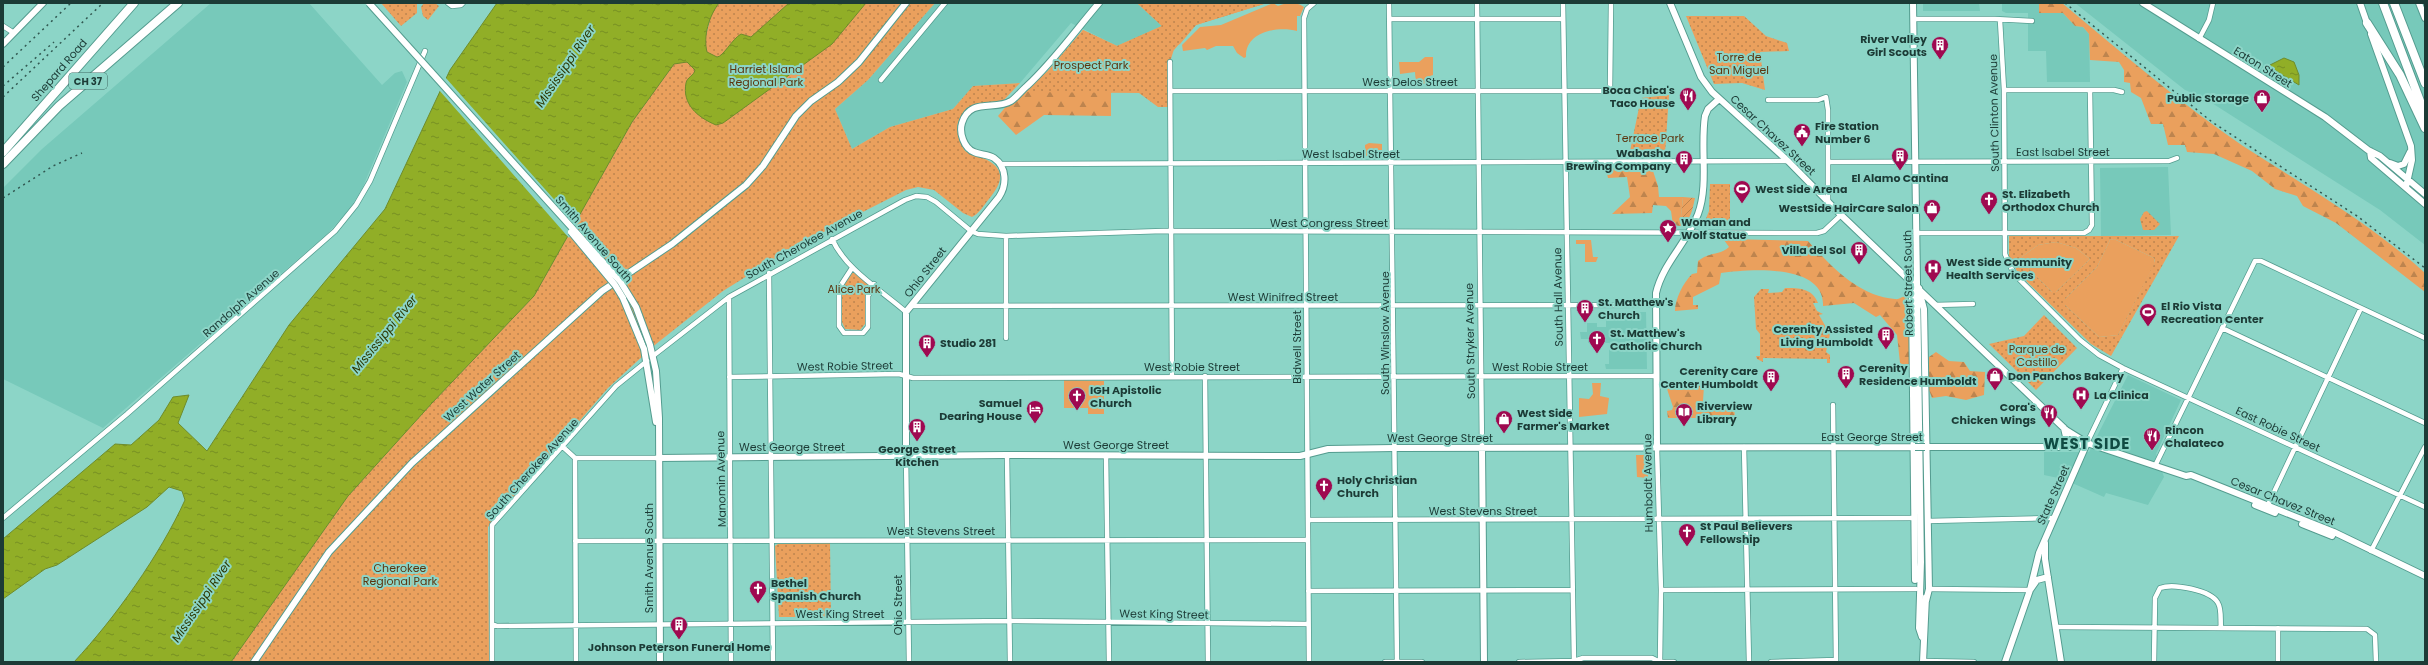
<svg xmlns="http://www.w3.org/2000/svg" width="2428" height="665" font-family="Poppins,sans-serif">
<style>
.built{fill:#77c9ba}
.grass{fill:#eaa05d}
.forest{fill:url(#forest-firs)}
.park{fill:url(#park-dots);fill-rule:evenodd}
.garden{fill:url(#garden-furrows)}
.water{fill:url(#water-ripples);stroke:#6e8c2c}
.pier{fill:#8cd5c7}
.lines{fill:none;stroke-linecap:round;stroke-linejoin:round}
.street-casing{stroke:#549c8f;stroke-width:6}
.secondary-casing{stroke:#549c8f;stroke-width:8}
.highway-casing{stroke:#549c8f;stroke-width:10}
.street{stroke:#fff;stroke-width:4.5}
.secondary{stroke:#fff;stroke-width:6}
.highway{stroke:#fff;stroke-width:8}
.rail{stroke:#315851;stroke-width:1.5;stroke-dasharray:2 4;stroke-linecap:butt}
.secondary-bridge-casing{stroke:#549c8f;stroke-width:8;stroke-linecap:butt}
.secondary-bridge{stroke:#fff;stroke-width:6}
.labels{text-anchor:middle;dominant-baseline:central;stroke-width:4;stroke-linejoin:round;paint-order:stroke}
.shield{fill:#8cd5c7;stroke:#3e6962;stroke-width:1}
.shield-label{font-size:10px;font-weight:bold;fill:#1c3b36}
.poi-label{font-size:11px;font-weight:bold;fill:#1c3b36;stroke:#8cd5c7;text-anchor:start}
.park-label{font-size:11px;fill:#5c3610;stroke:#8cd5c7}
.street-label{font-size:11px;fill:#1c3b36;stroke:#8cd5c7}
.water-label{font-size:12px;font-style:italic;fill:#2c3702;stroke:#8cd5c7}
.district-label{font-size:15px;font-weight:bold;letter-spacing:1px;fill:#104b43;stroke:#8cd5c7}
</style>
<defs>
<pattern id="forest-firs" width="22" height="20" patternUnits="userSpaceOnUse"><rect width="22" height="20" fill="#eaa05d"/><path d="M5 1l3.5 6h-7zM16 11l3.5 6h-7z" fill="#bd844e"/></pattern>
<pattern id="park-dots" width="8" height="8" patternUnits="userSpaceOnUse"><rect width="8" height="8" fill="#eaa05d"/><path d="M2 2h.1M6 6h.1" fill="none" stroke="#bd844e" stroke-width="1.8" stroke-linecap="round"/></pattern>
<pattern id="garden-furrows" width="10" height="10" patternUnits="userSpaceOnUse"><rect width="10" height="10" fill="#eaa05d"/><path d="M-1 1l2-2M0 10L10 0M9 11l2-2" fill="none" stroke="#bd844e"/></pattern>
<pattern id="water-ripples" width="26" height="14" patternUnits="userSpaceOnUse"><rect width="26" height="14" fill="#91ae27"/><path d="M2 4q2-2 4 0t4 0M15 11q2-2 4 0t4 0" fill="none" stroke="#768f22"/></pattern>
</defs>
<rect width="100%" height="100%" fill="#8cd5c7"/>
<path class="built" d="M211 3H309L382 85 395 73 402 71 407 82 362 189 349 210 328 233 103 428 3 379V188L42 149Z
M935 3H1137L1162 26 1117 46 1071 23 1020 83 973 86 953 109 890 127 852 149 835 109 868 80Z
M1923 3H1979L1980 11H1923Z
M2002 3H2039V13H2063L2075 26 2083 27 2089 34 2090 82H2047L2046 51H2028V13H2006L2002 11Z
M2075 3H2425V245L2380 210 2204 98 2185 90Z
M2168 167 2171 235 2101 236 2100 168Z
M1613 312H1646L1647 369H1606L1605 364H1609V343H1588V339H1581L1580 332H1587V323H1597V327H1606V313Z
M2128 375 2181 400 2156 454 2164 477 2148 505 2106 493 2104 497 2063 479 2044 475V452H2089Z"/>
<path class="grass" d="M1273 3 1278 6C1287 2 1295 1 1304 7L1300 16H1297V31C1279 26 1245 31 1246 57L1244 58 1237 53 1233 46H1216L1207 50 1205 48 1183 51 1182 45 1200 27 1221 25Z
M1425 57H1433V75L1430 76V84H1416L1415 72 1400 74 1399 62H1419Z
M1369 143 1382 144V156H1365V145Z
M2114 239 2154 258 2155 263 2118 335 2099 337 2065 305V299L2097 267 2110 240Z
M1576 240H1591L1593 257H1598L1596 262H1585V244H1576Z
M2056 242 2076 248 2090 259 2056 292H2052L2019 259 2038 245Z
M1064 380 1104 381V414H1088V408H1064Z
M1592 383H1601L1600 396 1609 398 1607 414 1579 417V398L1589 399 1593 394Z
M1648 455V478L1637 477 1636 455Z"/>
<path class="forest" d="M1137 3H1267L1196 25 1174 50 1111 93V116L1044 115 1016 135 998 116 1008 104 1048 71 1083 30 1117 46 1162 26Z
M2039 3H2062C2121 52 2180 103 2243 146 2305 186 2370 223 2425 273V292L2336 223 2303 206 2297 196 2275 189 2252 171 2214 154 2187 152 2185 145H2168L2163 124H2151L2141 98 2131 92 2130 83 2124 82V70L2119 62 2090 60 2089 34 2083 27 2075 26 2063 13H2039Z
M1613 168H1652L1658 186 1659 197H1683L1680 226 1673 225 1671 211 1666 206 1653 205 1652 213 1612 214 1630 197 1627 177 1608 178 1606 169Z
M1728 239 1808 241C1831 266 1858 296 1895 299 1899 300 1902 296 1907 296L1909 307V364L1904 365 1900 363 1897 335 1880 315 1876 317 1854 303 1823 306C1825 263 1749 269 1721 273L1719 284 1693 297V305H1698V309L1675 311C1675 299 1683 283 1692 274L1697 273 1698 261C1711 251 1719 256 1729 247L1724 240Z
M1936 352 1949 361 1964 362 1970 371 1985 372 1984 395 1966 400 1946 396 1932 398 1929 390V357Z
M1701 381 1704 386 1703 401 1707 402V407H1734L1735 418H1668L1667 411 1672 410 1673 407 1667 389V382Z"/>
<path class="park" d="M381 3H417V13L401 26Z
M424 3H435L439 6 428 20 423 16 421 7Z
M719 3H935L868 80 835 109 852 149 890 127 953 109 973 86 1020 83 1003 101C984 102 953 107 958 134 958 139 963 146 965 151 993 161 1014 169 989 199 984 205 979 214 972 217L963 213 934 190 918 187 906 190 792 248 723 291 656 344 608 388 488 527 489 662H231L348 496 432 403 534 296 632 122 674 64 706 35 712 12Z
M1137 3H1267L1196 25 1180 44 1175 46 1170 62V107H1158L1139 93 1025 92 1048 71 1083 30 1117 46 1162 26Z
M1686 16H1744L1766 36 1787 43 1789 51 1760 52 1765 90 1742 83 1714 84Z
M1669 95 1665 154 1629 156 1641 98Z
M1710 184H1730V225L1703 226 1709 211Z
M2147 211 2160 224 2154 230H2143L2140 219 2144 212Z
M2009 236H2179L2111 356 2091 344 2018 273 2009 256ZM2114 239 2154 258 2155 262 2118 335 2099 337 2065 305V299L2097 267 2110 240ZM2056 242 2076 248 2090 259 2056 292H2052L2019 259 2038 245Z
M853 272 868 284 865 296V324L860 330 845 329 842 322V288Z
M1785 288C1799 288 1812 288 1818 303H1813L1817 311 1823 314 1819 315 1830 334 1826 352 1830 355V363H1827V359L1763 358V362L1757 359 1756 356H1760V334L1756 329 1754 297 1761 289H1769L1768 293 1782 292Z
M2044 315 2077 348 2036 390 1989 344 2024 336Z
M830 543 831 617H779L775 546 778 544Z"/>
<path class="garden" d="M1683 197 1695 198C1693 207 1691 222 1680 226Z"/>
<path class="water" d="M497 3H719C709 16 703 36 707 52L717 57C723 57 732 39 741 34L751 37 789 3H866L832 44 723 123 716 125C697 117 682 104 686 83 687 77 694 76 695 70L687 62 674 64 632 122 534 296 432 403 348 496 231 662H74C115 618 160 555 185 500L182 491 169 487 147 507 57 565 45 569 3 599V539L115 444 131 445 159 420 173 397 189 395 178 423 207 451 289 325 385 209 450 70Z
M2284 58 2294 62 2299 75V85L2271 68 2270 65Z"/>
<path class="pier" d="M445 77 577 225 569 238 439 90Z"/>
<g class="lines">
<defs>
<path id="street" d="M448 3 452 6 461 5 463 3
M1389 3 1397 662
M1477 3 1482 448
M1563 3 1574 662
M1389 19H1563
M1914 19H1995L2032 21
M2000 20 2004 90 2005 254 2014 274 2080 340 2099 355 2123 368 2425 507
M3 26 14 33
M2199 39 2209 20 2213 3
M1170 62 1172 376
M881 80 945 3
M1610 90 1611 3
M2004 90H2114L2122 92
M1170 91H1649
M1768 100H1818L1826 97 1828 110V202
M1828 162 2169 161 2177 158
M1000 164 1788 161
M1918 233H2084L2089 230 2092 225 2090 90
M1006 236V338
M832 239C846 270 881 290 906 312
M852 268 839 288V326L844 333H863L868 327V296L874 284
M769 273 773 662
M729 297 731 662
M1935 305 1973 304
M911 306 1655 305
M2222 328 2425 423
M653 356 729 297 905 200 916 196 927 197 936 202 971 231 978 234 1006 236 1163 231 1817 233 1824 231 1841 215
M1205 376 1208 662
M729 377 899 374 913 378 1656 376
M1833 405 1836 662
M2087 443 2123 368
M563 447 575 458
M1744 447 1749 662
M1657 448 1661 590 1660 662
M1007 455 1010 662
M1106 455 1109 662
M906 456 909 662
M575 458 576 662
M575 458H658
M2156 464 2255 261H2261L2425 338
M2267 507 2361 308
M3 518 127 414 335 231 356 205 370 181 425 51
M1308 520 1915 518
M1928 521 2053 518
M575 541 1308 540
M2371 551 2425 447
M1929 589 2030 590
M1661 590 1916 589
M1308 591 1573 590
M492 624 497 626 1010 621 1308 624
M2056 627 2367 629 2375 635 2376 662
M1923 661 1974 662
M492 662V525L616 386 647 361
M1309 662 1304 18 1307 9 1314 3
M1385 662H1422
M1519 662 1574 661 1583 658H1652L1660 662
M1659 662H1674
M1771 662 1836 660
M2154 662 2155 598 2160 588C2173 583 2211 590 2218 603 2222 610 2220 620 2221 628
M2278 662V628"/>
<path id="secondary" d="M1670 3 1701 77 1712 92 1788 161 1841 215 2066 430 2087 443 2186 476 2191 475 2334 532 2425 576
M1913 3 1921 562 1919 628 1922 637
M2143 3 2325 117 2368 150 2380 156 2425 194
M2360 3 2368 26
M2419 3 2425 18
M2371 34 2411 146 2412 160 2406 187
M3 44 43 3
M2370 151 2371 158 2425 204
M2390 163 2398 166 2404 164 2410 152
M1920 294 1924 309 1929 589 1926 601
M623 298 644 349 656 422
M650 345 656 371 659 418 660 662
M2060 446 2067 441 2064 428
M1925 447H2070L2087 443
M1482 448 1484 662
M1657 448 1656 293C1663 263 1687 243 1698 214 1709 184 1700 148 1705 116L1708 109 1719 99
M906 456V312L999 197C1007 185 1007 167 994 158 988 154 980 155 974 152 964 148 959 133 962 123 970 97 995 111 1011 101 1017 97 1022 90 1027 86 1054 61 1075 31 1099 3
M658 458 1007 455 1300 456 1328 449 1394 448 1915 447
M2255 505 2275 513
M2302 524 2332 536
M2045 543V559L2061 662
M1915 580 1912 300V295L1919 288
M2030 590 2039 553 2087 443
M254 662 329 552 412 463 602 291 672 244 746 185 763 166 796 116 811 101 838 82 859 62 906 3
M1923 662 1926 597
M2005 662 2030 590 2037 580 2048 577"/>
<path id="highway" d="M2383 3 2425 114
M2394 3 2425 83
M2367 23 2400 75 2425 128
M3 152 134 3
M3 164 59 106 178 3"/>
</defs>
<use href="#street" class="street-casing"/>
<use href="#secondary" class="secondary-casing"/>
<use href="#highway" class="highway-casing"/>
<use href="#street" class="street"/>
<use href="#secondary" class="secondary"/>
<use href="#highway" class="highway"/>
<path class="rail" d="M2065 3 2212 122 2357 216 2425 268
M3 67 71 3
M3 86 54 42
M3 97 103 3
M3 198 53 166 82 153"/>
<defs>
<path id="secondary-bridge" d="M369 3 620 281 636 307 650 345
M571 232 615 285 623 298
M1915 447H1925"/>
</defs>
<use href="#secondary-bridge" class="secondary-bridge-casing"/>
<use href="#secondary-bridge" class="secondary-bridge"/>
</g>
<defs>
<symbol id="building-pin" viewBox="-11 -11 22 30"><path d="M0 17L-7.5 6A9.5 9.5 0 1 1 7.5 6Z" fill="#9f0950" stroke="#8cd5c7"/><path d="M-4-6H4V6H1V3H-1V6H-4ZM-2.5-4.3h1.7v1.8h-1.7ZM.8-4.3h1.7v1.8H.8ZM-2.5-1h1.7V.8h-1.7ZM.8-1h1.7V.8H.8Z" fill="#fff"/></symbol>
<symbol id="restaurant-pin" viewBox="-11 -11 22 30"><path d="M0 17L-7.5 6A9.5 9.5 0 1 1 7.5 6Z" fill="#9f0950" stroke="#8cd5c7"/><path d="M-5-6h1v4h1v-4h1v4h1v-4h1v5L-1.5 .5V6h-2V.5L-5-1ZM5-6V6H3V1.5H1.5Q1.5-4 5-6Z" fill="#fff"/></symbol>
<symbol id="shop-pin" viewBox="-11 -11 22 30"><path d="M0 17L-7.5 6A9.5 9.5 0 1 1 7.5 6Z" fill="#9f0950" stroke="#8cd5c7"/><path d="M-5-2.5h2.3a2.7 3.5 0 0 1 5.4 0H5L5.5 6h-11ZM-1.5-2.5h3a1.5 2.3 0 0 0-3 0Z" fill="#fff"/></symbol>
<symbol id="civic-pin" viewBox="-11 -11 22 30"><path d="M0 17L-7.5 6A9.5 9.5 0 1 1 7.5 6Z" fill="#9f0950" stroke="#8cd5c7"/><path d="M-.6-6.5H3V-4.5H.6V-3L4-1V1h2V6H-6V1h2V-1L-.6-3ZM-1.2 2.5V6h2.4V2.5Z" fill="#fff"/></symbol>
<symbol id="stadium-pin" viewBox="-11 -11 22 30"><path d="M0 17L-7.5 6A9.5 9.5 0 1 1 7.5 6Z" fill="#9f0950" stroke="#8cd5c7"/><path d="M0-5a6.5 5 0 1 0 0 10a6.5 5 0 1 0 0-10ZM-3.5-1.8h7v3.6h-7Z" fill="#fff"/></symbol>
<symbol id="church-pin" viewBox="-11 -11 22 30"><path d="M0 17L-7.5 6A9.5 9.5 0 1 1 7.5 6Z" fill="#9f0950" stroke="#8cd5c7"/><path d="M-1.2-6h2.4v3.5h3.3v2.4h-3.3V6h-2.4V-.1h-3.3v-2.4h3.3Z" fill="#fff"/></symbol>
<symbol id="sight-pin" viewBox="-11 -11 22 30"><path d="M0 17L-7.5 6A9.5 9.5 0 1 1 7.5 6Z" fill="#9f0950" stroke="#8cd5c7"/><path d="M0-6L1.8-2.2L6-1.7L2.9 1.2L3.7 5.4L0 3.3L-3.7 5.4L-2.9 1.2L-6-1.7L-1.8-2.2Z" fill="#fff"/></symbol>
<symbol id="hospital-pin" viewBox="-11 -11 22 30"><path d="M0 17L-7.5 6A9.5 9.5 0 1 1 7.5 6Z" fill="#9f0950" stroke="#8cd5c7"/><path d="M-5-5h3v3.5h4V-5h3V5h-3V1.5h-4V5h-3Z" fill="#fff"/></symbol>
<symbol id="hotel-pin" viewBox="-11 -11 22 30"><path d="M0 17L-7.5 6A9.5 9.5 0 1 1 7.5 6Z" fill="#9f0950" stroke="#8cd5c7"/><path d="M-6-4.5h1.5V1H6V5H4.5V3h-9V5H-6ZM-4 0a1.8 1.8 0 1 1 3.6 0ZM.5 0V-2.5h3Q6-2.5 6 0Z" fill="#fff"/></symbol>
<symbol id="library-pin" viewBox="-11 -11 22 30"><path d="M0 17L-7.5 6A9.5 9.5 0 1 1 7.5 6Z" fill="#9f0950" stroke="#8cd5c7"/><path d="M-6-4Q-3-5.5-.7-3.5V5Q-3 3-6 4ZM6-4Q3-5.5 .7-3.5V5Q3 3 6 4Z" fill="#fff"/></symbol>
</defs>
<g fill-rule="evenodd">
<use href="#building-pin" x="1930" y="35" width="20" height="27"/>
<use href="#restaurant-pin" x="1678" y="86" width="20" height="27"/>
<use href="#shop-pin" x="2252" y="88" width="20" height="27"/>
<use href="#civic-pin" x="1792" y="122" width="20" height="27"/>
<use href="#building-pin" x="1890" y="146" width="20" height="27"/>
<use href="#building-pin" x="1674" y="149" width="20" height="27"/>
<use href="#stadium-pin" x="1732" y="179" width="20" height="27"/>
<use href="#church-pin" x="1979" y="190" width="20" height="27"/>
<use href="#shop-pin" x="1922" y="198" width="20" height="27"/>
<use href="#sight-pin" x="1658" y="218" width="20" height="27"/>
<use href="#building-pin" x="1849" y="240" width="20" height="27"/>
<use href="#hospital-pin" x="1923" y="258" width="20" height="27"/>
<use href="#building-pin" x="1575" y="298" width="20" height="27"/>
<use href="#stadium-pin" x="2138" y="302" width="20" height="27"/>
<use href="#building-pin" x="1876" y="325" width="20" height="27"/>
<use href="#church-pin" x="1587" y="329" width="20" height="27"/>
<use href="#building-pin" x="917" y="333" width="20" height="27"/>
<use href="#building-pin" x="1836" y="364" width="20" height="27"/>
<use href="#shop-pin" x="1985" y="366" width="20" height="27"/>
<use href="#building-pin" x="1761" y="367" width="20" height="27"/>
<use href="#hospital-pin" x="2071" y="385" width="20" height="27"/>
<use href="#church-pin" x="1067" y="386" width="20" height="27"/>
<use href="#hotel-pin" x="1025" y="399" width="20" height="27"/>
<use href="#library-pin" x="1674" y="402" width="20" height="27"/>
<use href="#restaurant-pin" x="2039" y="403" width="20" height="27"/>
<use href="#shop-pin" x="1494" y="409" width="20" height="27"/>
<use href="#building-pin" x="907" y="417" width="20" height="27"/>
<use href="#restaurant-pin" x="2142" y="426" width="20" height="27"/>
<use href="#church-pin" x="1314" y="476" width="20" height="27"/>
<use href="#church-pin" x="1677" y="522" width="20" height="27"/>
<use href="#church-pin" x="748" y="579" width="20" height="27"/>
<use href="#building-pin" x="669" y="615" width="20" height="27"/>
</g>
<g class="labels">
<rect class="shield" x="69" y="73" width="38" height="16" rx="3"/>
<g class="shield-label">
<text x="88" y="81">CH 37</text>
</g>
<g class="poi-label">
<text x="1927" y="39" text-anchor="end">River Valley<tspan x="1927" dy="13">Girl Scouts</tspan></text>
<text x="1675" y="90" text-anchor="end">Boca Chica's<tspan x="1675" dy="13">Taco House</tspan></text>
<text x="2249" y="98" text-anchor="end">Public Storage</text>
<text x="1815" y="126">Fire Station<tspan x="1815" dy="13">Number 6</tspan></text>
<text x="1671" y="153" text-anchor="end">Wabasha<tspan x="1671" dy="13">Brewing Company</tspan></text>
<text x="1900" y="178" text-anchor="middle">El Alamo Cantina</text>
<text x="1755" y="189">West Side Arena</text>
<text x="2002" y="194">St. Elizabeth<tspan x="2002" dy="13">Orthodox Church</tspan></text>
<text x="1919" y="208" text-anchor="end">WestSide HairCare Salon</text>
<text x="1681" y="222">Woman and<tspan x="1681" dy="13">Wolf Statue</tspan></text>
<text x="1846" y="250" text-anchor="end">Villa del Sol</text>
<text x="1946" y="262">West Side Community<tspan x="1946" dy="13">Health Services</tspan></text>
<text x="1598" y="302">St. Matthew's<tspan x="1598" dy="13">Church</tspan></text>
<text x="2161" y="306">El Rio Vista<tspan x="2161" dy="13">Recreation Center</tspan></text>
<text x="1873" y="329" text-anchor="end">Cerenity Assisted<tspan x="1873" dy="13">Living Humboldt</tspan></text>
<text x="1610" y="333">St. Matthew's<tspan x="1610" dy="13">Catholic Church</tspan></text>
<text x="940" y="343">Studio 281</text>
<text x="1859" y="368">Cerenity<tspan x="1859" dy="13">Residence Humboldt</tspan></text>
<text x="1758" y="371" text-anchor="end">Cerenity Care<tspan x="1758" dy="13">Center Humboldt</tspan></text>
<text x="2008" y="376">Don Panchos Bakery</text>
<text x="1090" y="390">IGH Apistolic<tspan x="1090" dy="13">Church</tspan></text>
<text x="2094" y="395">La Clinica</text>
<text x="1022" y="403" text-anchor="end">Samuel<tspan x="1022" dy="13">Dearing House</tspan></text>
<text x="1697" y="406">Riverview<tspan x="1697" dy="13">Library</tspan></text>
<text x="2036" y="407" text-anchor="end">Cora's<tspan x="2036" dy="13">Chicken Wings</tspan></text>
<text x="1517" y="413">West Side<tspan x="1517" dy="13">Farmer's Market</tspan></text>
<text x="2165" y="430">Rincon<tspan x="2165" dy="13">Chalateco</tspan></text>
<text x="917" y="449" text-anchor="middle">George Street<tspan x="917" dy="13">Kitchen</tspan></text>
<text x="1337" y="480">Holy Christian<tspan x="1337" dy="13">Church</tspan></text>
<text x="1700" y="526">St Paul Believers<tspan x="1700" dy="13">Fellowship</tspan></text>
<text x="771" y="583">Bethel<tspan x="771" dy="13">Spanish Church</tspan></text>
<text x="679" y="647" text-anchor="middle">Johnson Peterson Funeral Home</text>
</g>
<g class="park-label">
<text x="1739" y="57">Torre de<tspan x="1739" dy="13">San Miguel</tspan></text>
<text x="1091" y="65">Prospect Park</text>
<text x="766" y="69">Harriet Island<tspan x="766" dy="13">Regional Park</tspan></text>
<text x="1650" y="138">Terrace Park</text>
<text x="854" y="289">Alice Park</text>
<text x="2037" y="349">Parque de<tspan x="2037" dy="13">Castillo</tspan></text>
<text x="400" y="568">Cherokee<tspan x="400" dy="13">Regional Park</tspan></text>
</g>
<g class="street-label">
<text transform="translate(2263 67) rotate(32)">Eaton Street</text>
<text transform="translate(59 70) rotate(-49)">Shepard Road</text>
<text x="1410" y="82">West Delos Street</text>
<text transform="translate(1994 113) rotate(-91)">South Clinton Avenue</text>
<text transform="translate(1773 135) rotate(43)">Cesar Chavez Street</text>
<text x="2063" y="152">East Isabel Street</text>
<text x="1351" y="154">West Isabel Street</text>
<text x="1329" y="223">West Congress Street</text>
<text transform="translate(594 239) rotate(49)">Smith Avenue South</text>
<text transform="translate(804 244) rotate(-29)">South Cherokee Avenue</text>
<text transform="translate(925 272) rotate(-52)">Ohio Street</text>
<text transform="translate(1908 283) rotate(-91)">Robert Street South</text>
<text x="1283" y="297">West Winifred Street</text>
<text transform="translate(1558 297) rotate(-91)">South Hall Avenue</text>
<text transform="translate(241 303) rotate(-41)">Randolph Avenue</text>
<text transform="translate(1385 333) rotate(-90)">South Winslow Avenue</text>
<text transform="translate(1470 341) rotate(-91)">South Stryker Avenue</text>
<text transform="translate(1297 347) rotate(-90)">Bidwell Street</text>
<text transform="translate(845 366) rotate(-1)">West Robie Street</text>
<text x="1192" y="367">West Robie Street</text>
<text x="1540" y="367">West Robie Street</text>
<text transform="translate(482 386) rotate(-42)">West Water Street</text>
<text transform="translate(2278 429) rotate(25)">East Robie Street</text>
<text x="1872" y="437">East George Street</text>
<text x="1440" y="438">West George Street</text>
<text x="1116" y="445">West George Street</text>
<text x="792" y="447">West George Street</text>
<text transform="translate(532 469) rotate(-48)">South Cherokee Avenue</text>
<text transform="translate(721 479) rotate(-91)">Manomin Avenue</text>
<text transform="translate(1648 483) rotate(-91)">Humboldt Avenue</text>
<text transform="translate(2053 495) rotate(-66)">State Street</text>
<text transform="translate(2283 501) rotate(22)">Cesar Chavez Street</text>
<text x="1483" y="511">West Stevens Street</text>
<text x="941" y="531">West Stevens Street</text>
<text transform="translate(649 558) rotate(-90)">Smith Avenue South</text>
<text transform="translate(898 605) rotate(-90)">Ohio Street</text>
<text x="840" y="614">West King Street</text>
<text transform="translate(1164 614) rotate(1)">West King Street</text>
</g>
<g class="water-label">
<text transform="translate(565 66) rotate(-56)">Mississippi River</text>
<text transform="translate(384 334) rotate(-51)">Mississippi River</text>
<text transform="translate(201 601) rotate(-56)">Mississippi River</text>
</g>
<g class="district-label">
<text x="2087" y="443">WEST SIDE</text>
</g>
</g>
<rect width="2428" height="665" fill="none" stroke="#1c3b36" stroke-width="8"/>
</svg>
